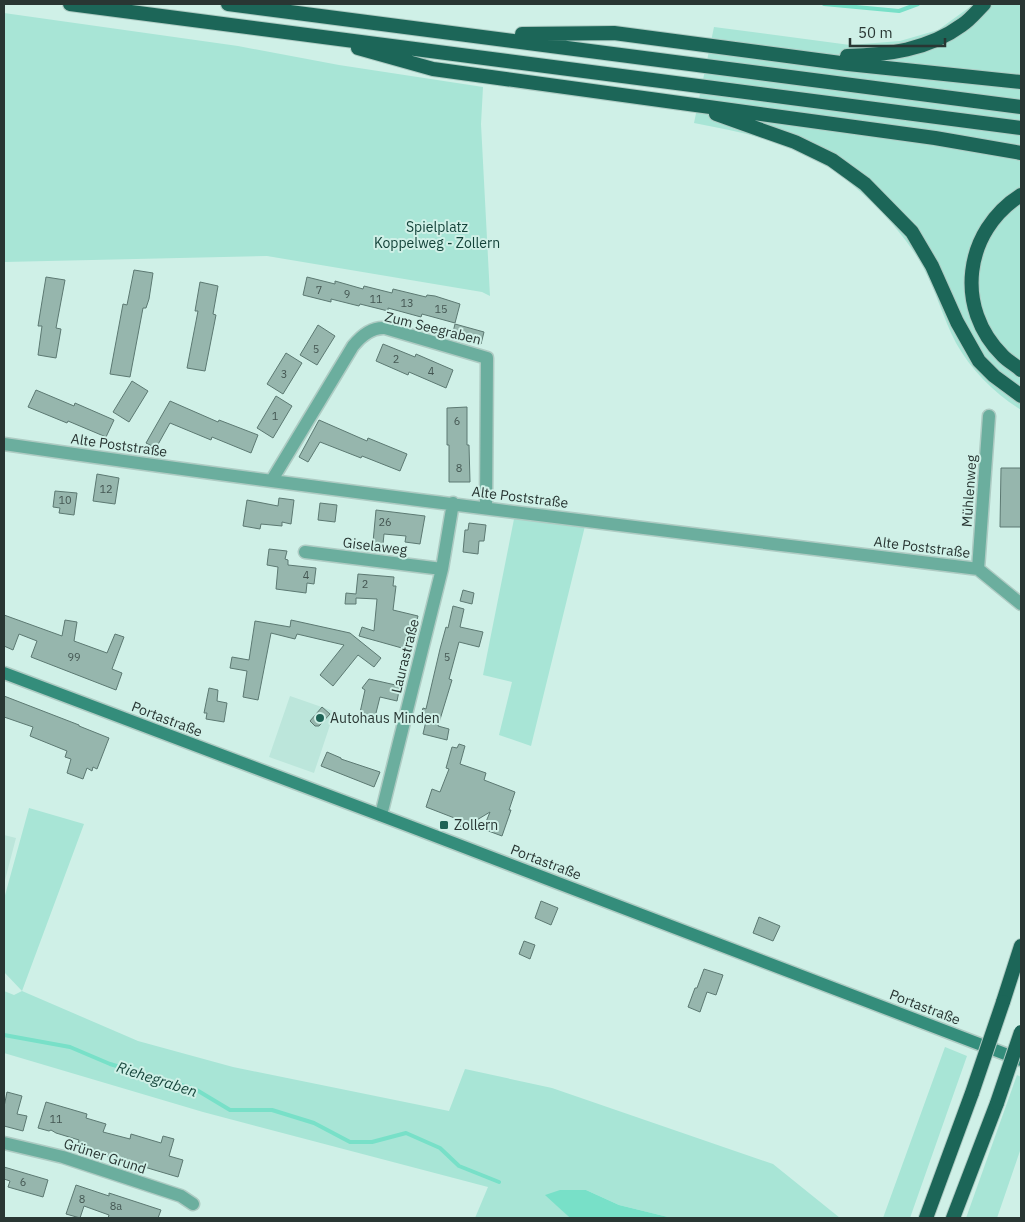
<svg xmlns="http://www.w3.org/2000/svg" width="1025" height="1222" font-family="'IBM Plex Sans',sans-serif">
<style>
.built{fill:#bce6db}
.green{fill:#a8e5d6}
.water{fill:#78e0c8}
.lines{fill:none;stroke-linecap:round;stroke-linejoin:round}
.stream{stroke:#78e0c8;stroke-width:4}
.building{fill:#96b6ad;stroke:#5c7972}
.minor-casing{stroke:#aecbc3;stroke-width:15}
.secondary-casing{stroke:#aecbc3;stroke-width:15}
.trunk-casing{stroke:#aecbc3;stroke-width:16}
.minor{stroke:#6bae9e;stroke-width:12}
.secondary{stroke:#348d7b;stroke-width:12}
.trunk{stroke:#1c6658;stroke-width:14}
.trunk-bridge-casing{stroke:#aecbc3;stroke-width:16;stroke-linecap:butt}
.trunk-bridge{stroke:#1c6658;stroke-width:14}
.poi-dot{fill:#1e6456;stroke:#cff0e7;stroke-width:2}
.labels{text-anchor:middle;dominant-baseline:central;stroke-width:4;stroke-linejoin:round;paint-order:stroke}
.number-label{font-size:11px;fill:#445652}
.park-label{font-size:14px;fill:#134239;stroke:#cff0e7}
.street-label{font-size:14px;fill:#293633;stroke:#cff0e7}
.poi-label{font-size:14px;fill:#293633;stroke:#cff0e7;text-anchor:start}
.water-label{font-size:15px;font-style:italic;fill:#19483e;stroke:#cff0e7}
</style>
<rect width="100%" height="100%" fill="#cff0e7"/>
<path class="built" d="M290 696 339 713 331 722 314 773 269 757Z
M4 835 16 838 4 884Z"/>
<path class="green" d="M974 4H1021V410C995 394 971 370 956 343 943 318 936 291 923 267 900 224 844 170 800 151 766 137 730 130 694 123L714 27 850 45 900 41 938 30Z
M4 13 238 46 339 65 483 87 481 124 490 296 482 292 267 256 4 262Z
M514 519 585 526 531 746 499 735 512 682 483 675Z
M29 808 84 824 22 991 138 1041 233 1067 449 1111 465 1069 552 1088 773 1164 840 1218H672L619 1205 586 1190 546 1195 570 1218H475L488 1187 203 1112 4 1053V991L14 995 22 991 4 972V899Z
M945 1047 967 1056 910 1218H883Z
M1017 1075 1021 1077V1148L997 1218H966Z"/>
<path class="water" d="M560 1190H586L619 1205 672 1218H570L545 1195Z"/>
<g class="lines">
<path class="stream" d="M824 4 899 11 918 4
M4 1035 70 1047 110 1064 195 1089 230 1110H272L314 1123 350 1142H372L406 1133 440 1148 459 1166 499 1182"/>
</g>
<path class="building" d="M134 270 153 273 149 299 146 308H143L130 377 110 374 123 304 127 305Z
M46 277 65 280 56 328 61 329 56 358 38 355 42 326H38Z
M307 277 335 284V281L363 289 364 286 392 293 393 289 426 297 427 295 435 296 460 304 455 323 422 314 421 317 388 308V311L360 304 359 306 331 299V302L303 295Z
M200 282 218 286 213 314 216 315 205 371 187 368 198 311H195Z
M455 324 484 332 481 344 452 336Z
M318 325 335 336 317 365 300 355Z
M383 344 415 357 416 354 453 370 446 388 409 372 408 375 376 361Z
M286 353 302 363 283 394 267 384Z
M132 381 148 391 129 422 113 412Z
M36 390 74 406 75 403 114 420 106 437 68 421 67 423 28 407Z
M276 396 292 406 273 438 257 428Z
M170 401 218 422 219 420 258 435 251 453 212 437 211 440 170 423 156 448 146 443Z
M467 407V445H469L470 482H449V445H447V408Z
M319 420 367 441 368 438 407 454 400 471 362 456 361 458 320 442 308 462 299 457Z
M1001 468H1021V527H1000Z
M97 474 119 478 115 504 93 501Z
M55 491 77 493 74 515 59 513 60 508 53 507Z
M279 498 294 500 291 524 282 522V526L261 524 260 529 243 526 247 500 278 506Z
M320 503 337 505 335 522 318 520Z
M376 510 425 516 420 544 405 542 406 536 384 534 383 544 373 542Z
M469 523 486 525 484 541H479L478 554 463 552 465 530H468Z
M269 549 287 551 285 559 288 560V565L316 568 314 584 307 583 306 593 276 589 278 567 267 565Z
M358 574 394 577 393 586H396L393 610 418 616 409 650 359 636 362 627 374 631 377 599 356 598V604H345L346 593 356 594Z
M463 590 474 593 472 604 460 601Z
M453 606 464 609 460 627 483 632 479 647 459 642 449 679 452 680 438 726 449 729 447 740 423 734 426 721 420 719 423 708 426 709 440 649 446 627 448 628Z
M4 615 62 636 65 620 77 622 74 641 107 653 115 634 124 637 112 669 122 673 116 690 31 657 37 641 19 634 13 650 4 646Z
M291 620 350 633 381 658 374 667 358 655 333 686 320 675 344 645 297 634 295 639 271 633 258 700 243 697 247 671 230 668 232 657 249 660 255 621 290 627Z
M369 679 400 686 397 701 380 697 374 721 359 717 365 690 362 688Z
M209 688 218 690 217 701 227 703 224 722 206 719 207 713H204Z
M4 696 79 725V726L109 738 97 769 93 767 92 771 87 768 83 779 67 773 71 759 65 757 67 751 30 736 33 727 4 717Z
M322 707 330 714 319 726H315L310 721Z
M459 744 465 746 460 764 486 773 484 780 515 792 509 810H511L502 836 483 829 490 812 462 829 457 819 426 807 432 789 440 792 449 769 446 768 452 747 457 748Z
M327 752 341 758V759L380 772 374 787 321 766Z
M541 901 558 908 551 925 535 918Z
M759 917 780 926 773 941 753 933Z
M524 941 535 945 530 959 519 954Z
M704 969 723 975 716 995 707 992 700 1012 688 1007 695 988H697Z
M7 1092 22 1096 17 1114 27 1116 23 1131 4 1126V1107Z
M46 1102 87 1114 86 1118 106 1124 103 1132 130 1139 131 1134 161 1143 163 1136 174 1139 169 1156 183 1160 178 1177 77 1147 79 1140 56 1133 51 1130 49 1131 38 1128Z
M4 1167 48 1180 43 1197 8 1187 10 1181 4 1179Z
M76 1185 109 1196V1193L161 1210 158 1218H108L109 1215 84 1206 80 1218 66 1214Z"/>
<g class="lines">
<defs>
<path id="minor" d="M4 444C328 491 653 529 978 569L1021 604
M272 480 353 346C361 336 371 327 385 328L487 358 486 508
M305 552 442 569
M978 569 989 416
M381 815 442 569 453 503
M4 1143 63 1157 181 1196 193 1204"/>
<path id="secondary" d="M4 673 409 826 1021 1060"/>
<path id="trunk" d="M70 4 1021 128
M228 4 1021 107
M522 34 614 33 848 64 1021 82
M358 48 433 69 935 138 1021 153
M847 56C887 55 928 50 962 25 970 20 977 11 984 4
M716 114 795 142 832 160 865 184 912 232 932 266 957 322 979 361 994 376 1021 396
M1021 195C964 231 954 308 1003 356 1008 361 1015 365 1021 370
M1003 1002 1021 946
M926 1218 972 1093
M953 1218 997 1103"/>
</defs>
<use href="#minor" class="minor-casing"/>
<use href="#secondary" class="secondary-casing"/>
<use href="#trunk" class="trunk-casing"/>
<use href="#minor" class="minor"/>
<use href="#secondary" class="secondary"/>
<use href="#trunk" class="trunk"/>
<defs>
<path id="trunk-bridge" d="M972 1093 1003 1002
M997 1103 1021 1032"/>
</defs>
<use href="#trunk-bridge" class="trunk-bridge-casing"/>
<use href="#trunk-bridge" class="trunk-bridge"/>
</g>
<g class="poi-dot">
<circle cx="320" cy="718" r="5"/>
<rect x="439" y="820" width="10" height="10" rx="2.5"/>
</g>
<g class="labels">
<g class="number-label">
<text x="319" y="290">7</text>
<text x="347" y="294">9</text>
<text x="376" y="299">11</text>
<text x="407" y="303">13</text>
<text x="441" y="309">15</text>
<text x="316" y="349">5</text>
<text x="396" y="359">2</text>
<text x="431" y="371">4</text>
<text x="284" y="374">3</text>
<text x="275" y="416">1</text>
<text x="457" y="421">6</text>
<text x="459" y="468">8</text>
<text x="106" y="489">12</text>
<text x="65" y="500">10</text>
<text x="385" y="522">26</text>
<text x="306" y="575">4</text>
<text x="365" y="584">2</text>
<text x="74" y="657">99</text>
<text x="447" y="657">5</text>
<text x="56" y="1119">11</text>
<text x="23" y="1182">6</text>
<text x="82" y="1199">8</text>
<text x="116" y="1206">8a</text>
</g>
<g class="park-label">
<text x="437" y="227">Spielplatz<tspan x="437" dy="16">Koppelweg - Zollern</tspan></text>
</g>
<g class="street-label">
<text transform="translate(433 328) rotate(14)">Zum Seegraben</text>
<text transform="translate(119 445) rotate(8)">Alte Poststraße</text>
<text transform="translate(969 491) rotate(-86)">Mühlenweg</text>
<text transform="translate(520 497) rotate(7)">Alte Poststraße</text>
<text transform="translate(375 546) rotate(7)">Giselaweg</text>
<text transform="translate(922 547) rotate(7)">Alte Poststraße</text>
<text transform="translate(405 656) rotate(-76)">Laurastraße</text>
<text transform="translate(167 719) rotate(21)">Portastraße</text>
<text transform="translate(546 862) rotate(21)">Portastraße</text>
<text transform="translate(925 1007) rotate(21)">Portastraße</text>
<text transform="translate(105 1156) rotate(18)">Grüner Grund</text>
</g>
<g class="poi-label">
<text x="330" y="718">Autohaus Minden</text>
<text x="454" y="825">Zollern</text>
</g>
<g class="water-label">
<text transform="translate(157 1079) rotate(18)">Riehegraben</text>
</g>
</g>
<rect width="1025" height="1222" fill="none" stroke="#293633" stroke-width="10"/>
<path d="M850 38v8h95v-8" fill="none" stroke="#293633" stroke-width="2.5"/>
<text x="858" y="38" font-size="15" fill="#293633" stroke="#cff0e7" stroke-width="4" paint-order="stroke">50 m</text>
</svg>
